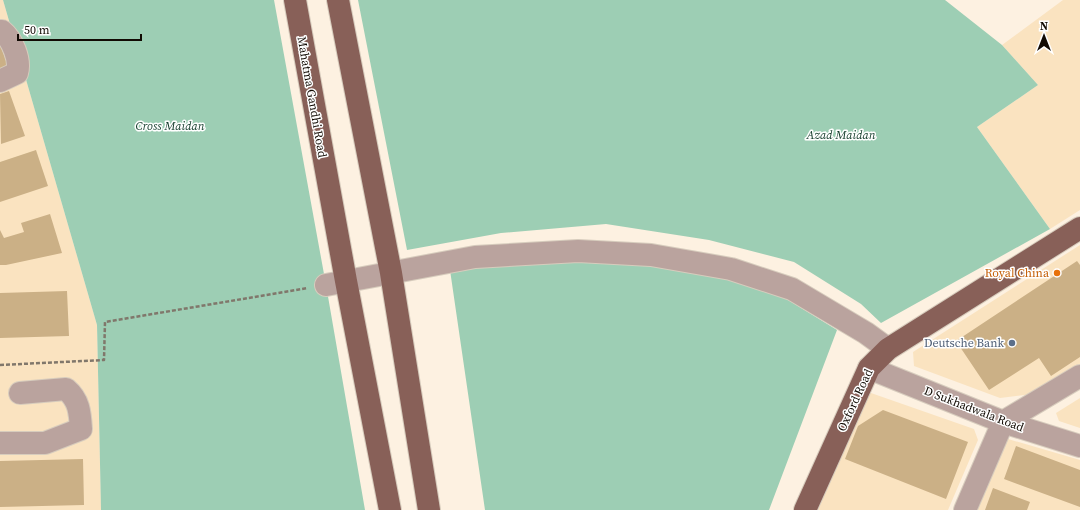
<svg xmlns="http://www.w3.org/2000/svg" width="1080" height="510" font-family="'Source Serif 4',serif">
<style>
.built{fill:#fae3c0}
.green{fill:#9dceb4}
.building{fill:#cbb086}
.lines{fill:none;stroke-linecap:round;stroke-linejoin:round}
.minor-casing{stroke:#d7ccbd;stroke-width:24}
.major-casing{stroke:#d7ccbd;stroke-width:24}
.path{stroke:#80776b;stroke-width:2.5;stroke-dasharray:4 2;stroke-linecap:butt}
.minor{stroke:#baa39e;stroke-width:22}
.major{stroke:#886058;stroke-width:22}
.food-dot{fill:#e8710a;stroke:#fff;stroke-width:1.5}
.service-dot{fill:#5c6f8a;stroke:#fff;stroke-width:1.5}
.labels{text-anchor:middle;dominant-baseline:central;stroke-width:3;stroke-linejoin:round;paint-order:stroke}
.street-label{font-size:12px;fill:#110a03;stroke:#fff}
.park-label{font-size:12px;font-style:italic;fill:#123b2a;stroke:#fff}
.food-label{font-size:12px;fill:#c56008;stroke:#fff;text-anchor:end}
.service-label{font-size:12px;fill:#4e5e75;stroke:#fff;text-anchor:end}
</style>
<rect width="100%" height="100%" fill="#fdf1e1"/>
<path class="built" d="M0 0H3L97 325 101 510H0Z
M1063 0H1080V210L1050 229 977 127 1038 85 1002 45Z
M1080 245V364L1033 394 1000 398 914 366 913 352Z
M871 393 974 429 978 440 948 510H818L862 399Z
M1080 398V428L1059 421 1056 413Z
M1008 439 1080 460V510H975L1001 444Z"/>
<path class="green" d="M3 0H274L326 285 365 510H101L97 325Z
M358 0H945L1002 45 1038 85 977 127 1050 229 881 323 861 304 794 262 709 240 606 224 501 233 407 250Z
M579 261 649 265 728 276 785 298 837 330 769 510H485L450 270 476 265Z"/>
<path class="building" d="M0 44 9 69 0 72Z
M9 91 25 136 1 144 0 94Z
M36 150 48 186 0 202V162Z
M50 214 62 253 6 265H0V230L4 238 24 232 21 223Z
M1077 261 1080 265V357L1051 376 1039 358 989 390 956 341Z
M67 291 69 336 0 338V293Z
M883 410 968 442 946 499 845 459 858 426Z
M1016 446 1080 470V507L1004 479Z
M83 459 84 505 0 507V461Z
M993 488 1030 502 1027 510H985Z"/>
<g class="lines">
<defs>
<path id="minor" d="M0 31H2C12 39 21 60 17 73L0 81
M326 285 475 257 578 251 651 255 731 269 792 289 866 333 888 349
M869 368 1003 422 1080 446
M0 443H45L81 429C80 412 79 400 66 389L20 393
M965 510 1003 422 1080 376"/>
<path id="major" d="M295 0 346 281 390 510
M338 0 391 273 429 510
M805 510 869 368 888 349 1080 228"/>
</defs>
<use href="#minor" class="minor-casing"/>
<use href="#major" class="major-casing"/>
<path class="path" d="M0 365 104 360 105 322 308 288"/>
<use href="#minor" class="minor"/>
<use href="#major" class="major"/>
</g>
<circle class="food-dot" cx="1057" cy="273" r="4"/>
<circle class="service-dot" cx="1012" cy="343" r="4"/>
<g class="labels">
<g class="street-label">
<text transform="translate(312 97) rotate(80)">Mahatma Gandhi Road</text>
<text transform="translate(855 400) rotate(-65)">Oxford Road</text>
<text transform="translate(974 409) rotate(21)">D Sukhadwala Road</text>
</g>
<g class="park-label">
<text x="170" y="126">Cross Maidan</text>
<text x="841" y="135">Azad Maidan</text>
</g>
<g class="food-label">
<text x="1049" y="273">Royal China</text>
</g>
<g class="service-label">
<text x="1004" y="343">Deutsche Bank</text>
</g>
</g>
<g transform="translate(1044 36)" stroke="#ffffff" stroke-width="3" paint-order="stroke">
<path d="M0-3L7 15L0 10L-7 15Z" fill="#110a03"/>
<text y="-6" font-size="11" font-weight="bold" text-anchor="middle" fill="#110a03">N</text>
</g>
<path d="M18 34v6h123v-6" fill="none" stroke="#110a03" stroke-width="2"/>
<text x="24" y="34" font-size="12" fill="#110a03" stroke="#ffffff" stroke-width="3" paint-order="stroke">50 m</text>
</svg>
